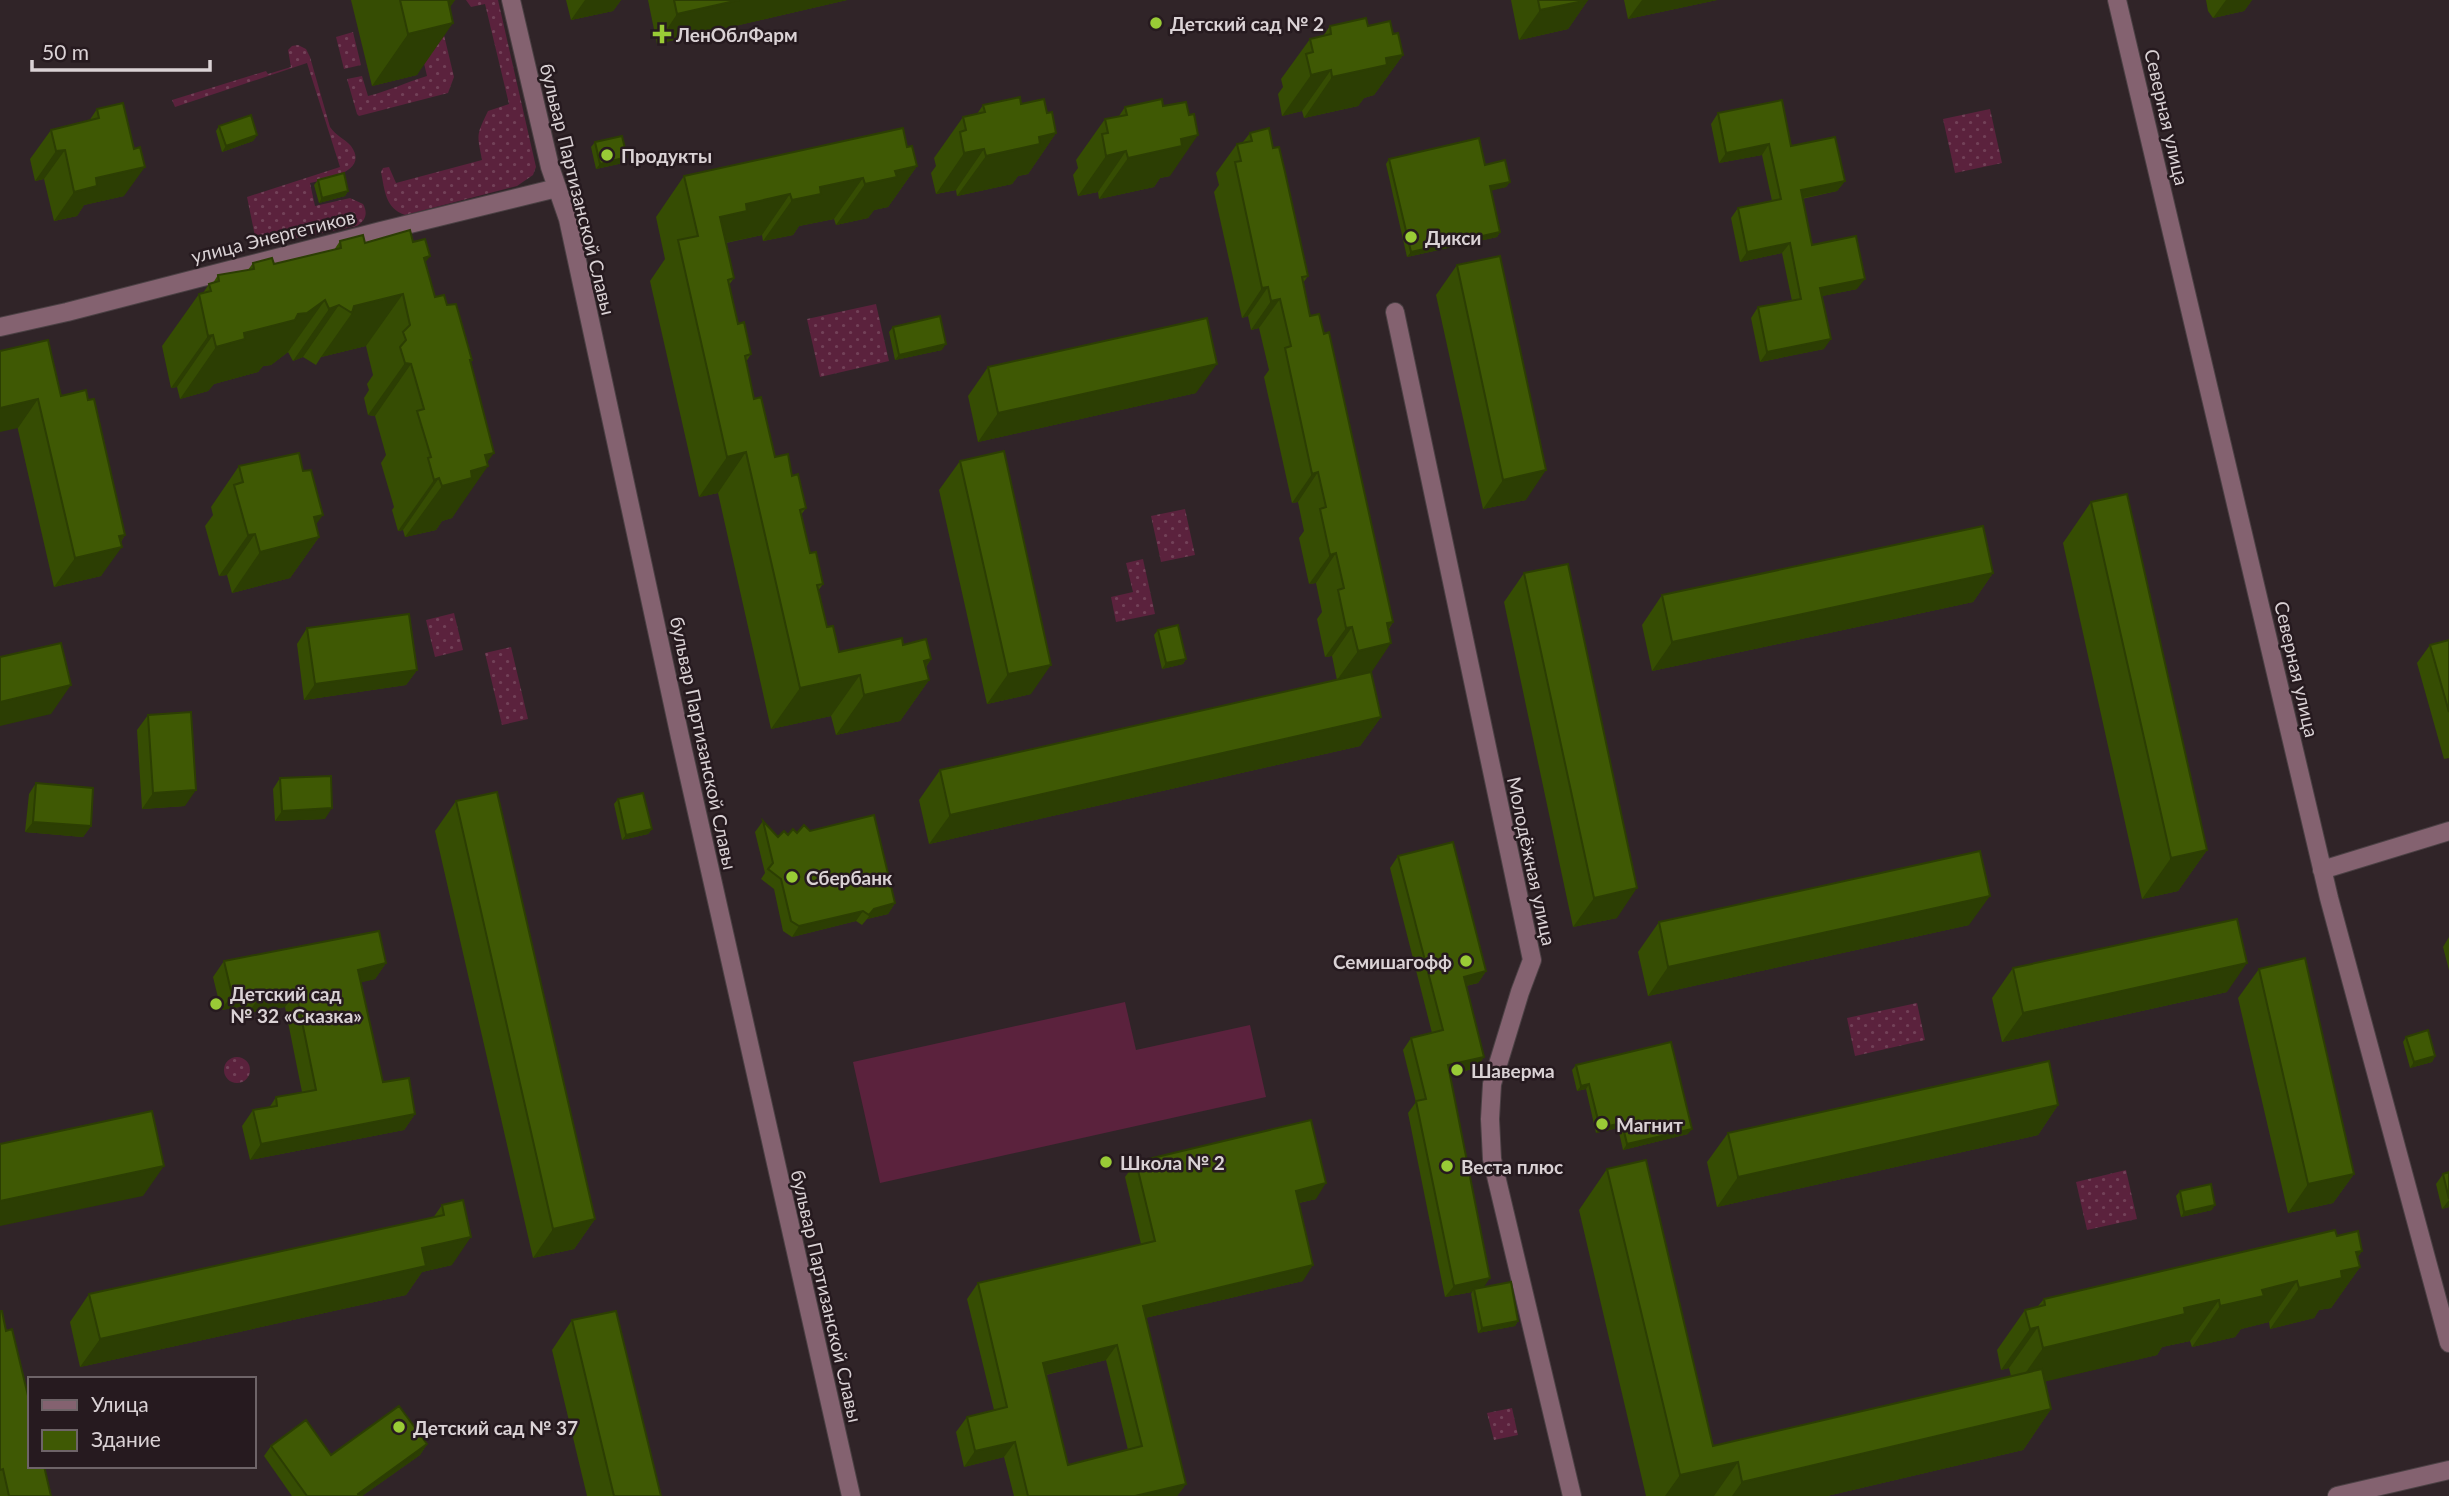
<svg xmlns="http://www.w3.org/2000/svg" width="2449" height="1496" font-family="Lato,sans-serif">
<style>
.grass{fill:url(#grass-dots)}
.garden{fill:#5b223d}
.lines{fill:none;stroke-linecap:round;stroke-linejoin:round}
.minor-casing{stroke:#4b4044;stroke-width:20}
.minor{stroke:#846270;stroke-width:18}
.wall{fill:#364d03;fill-rule:evenodd}
.shaded-wall{fill:#2c3e03}
.building{fill:#3f5904;stroke:#2c3e03;stroke-width:2;fill-rule:evenodd}
.poi-dot{fill:#99cb36;stroke:#261a1f;stroke-width:2.5}
.labels{text-anchor:middle;dominant-baseline:central;stroke-width:5;stroke-linejoin:round;paint-order:stroke}
.poi-label{font-size:19px;font-weight:bold;fill:#dad2d5;stroke:#261a1f;text-anchor:start}
.street-label{font-size:19px;fill:#dad2d5;stroke:#261a1f}
</style>
<defs>
<pattern id="grass-dots" width="8" height="8" patternUnits="userSpaceOnUse" patternTransform="scale(1.75)"><rect width="8" height="8" fill="#5b223d"/><path d="M2 2h.1M6 6h.1" fill="none" stroke="#724158" stroke-width="1.8" stroke-linecap="round"/></pattern>
</defs>
<rect width="100%" height="100%" fill="#302428"/>
<path class="grass" d="M466 0H498L536 167 533 175 517 186 405 215C385 208 385 191 381 172L383 168 389 167 396 183 482 160C477 134 476 136 488 111L509 104 485 4 471 7Z
M443 31 454 77 448 93 359 116 357 114 347 79 362 76 368 96C389 91 406 82 427 76L423 59Z
M353 32 361 65 344 69 336 37Z
M298 45 306 49 310 57 330 127C336 136 345 139 351 146 370 172 325 179 310 183L315 206 350 198 363 204C368 213 366 220 357 226L257 246 247 197 340 167 307 63 175 107 172 100 266 71 268 74 291 67 288 50 292 46Z
M1990 109 2002 163 1955 173 1943 119Z
M876 304 889 361 820 377 807 319Z
M1185 509 1195 555 1161 562 1151 516Z
M1143 559 1155 614 1116 622 1111 597 1133 592 1126 563Z
M454 613 463 650 435 657 426 620Z
M511 647 528 719 502 725 485 653Z
M1917 1003 1925 1040 1855 1056 1847 1018Z
M224 1070a13 13 0 1 1 26 0a13 13 0 1 1-26 0Z
M2126 1170 2137 1219 2087 1230 2076 1182Z
M1512 1408 1518 1435 1494 1440 1487 1413Z"/>
<path class="garden" d="M1125 1002 1136 1050 1250 1025 1266 1097 880 1183 853 1062Z"/>
<g class="lines">
<defs>
<path id="minor" d="M511 0 550 167 568 219 680 737 851 1496
M2117 0 2329 898 2449 1343
M1395 312 1532 960 1520 992 1492 1084 1490 1119 1492 1159 1572 1496
M0 327 67 312 381 231 557 188
M2322 870 2449 831
M2337 1496 2449 1470"/>
</defs>
<use href="#minor" class="minor-casing"/>
<use href="#minor" class="minor"/>
</g>
<path class="wall" d="M351 0H455L449 8 417 75 372 86Z
M566 0H621L613 11 571 20Z
M648 0H847L657 44Z
M1511 0H1588L1568 29 1519 40Z
M1624 0H1717L1628 19Z
M2206 0H2252L2244 11 2213 18 2208 11Z
M1330 26H1368L1393 34 1403 55 1374 95 1364 98 1358 106 1304 118 1302 111 1282 116 1278 94 1283 87 1281 79 1310 39 1323 36Z
M1021 104 1047 113 1056 133 1028 174 1018 176 1012 184 957 196 956 190 936 194 931 173 936 166 934 158 963 117 977 114 983 105Z
M1125 107 1170 176 1160 178 1154 187 1099 199 1098 192 1078 196 1073 175 1078 168 1076 160 1105 119 1119 116Z
M97 109 124 196 84 205 77 216 54 221 44 179 35 181 30 159 51 130 89 121Z
M1718 113 1791 146 1845 181 1837 191 1802 199 1812 245 1857 289 1822 296 1824 349 1760 362 1751 318 1758 307 1792 301 1782 253 1740 262 1731 218 1738 208 1772 201 1762 155 1719 163 1711 124Z
M219 126 257 135 253 141 222 152 216 131Z
M1250 133 1273 148 1308 276 1303 283 1310 316 1393 622 1389 629 1371 673 1381 717 1360 746 929 844 919 800 940 770 1337 680 1332 656 1325 657 1317 619 1322 612 1316 583 1309 584 1299 538 1304 531 1298 502 1292 503 1264 377 1269 370 1259 328 1251 330 1248 316 1242 318 1214 192 1219 185 1216 173 1237 144 1243 142Z
M595 142 623 163 596 169 591 147Z
M907 147 917 166 888 207 874 210 868 218 836 225 834 219 799 226 793 235 763 241 762 235 726 243 734 278 729 285 738 324 751 354 746 362 754 399 775 457 792 476 806 508 801 515 810 553 823 584 818 591 827 627 839 652 903 645 931 659 926 667 929 680 900 721 836 735 831 716 771 729 718 493 699 497 650 281 665 259 656 217 684 176Z
M1389 159 1485 165 1510 182 1506 187 1491 190 1500 232 1497 237 1407 257 1386 164Z
M318 180 348 191 345 196 319 203 314 185Z
M340 241 365 243 413 242 430 256 425 262 435 297 447 305 472 360 471 362 487 462 452 518 442 521 436 530 405 537 403 530 398 531 392 510 394 507 381 463 386 455 375 416 368 415 364 398 369 390 367 384 373 375 366 346 321 357 316 365 303 357 293 361 288 352 271 365 263 366 258 372 214 384 208 391 180 399 177 387 171 388 162 346 199 294 203 293 209 284 213 283 218 275 248 270 253 263 274 264 334 250Z
M1457 265 1526 500 1483 509 1436 295Z
M893 327 942 350 895 360 889 332Z
M0 351 61 396 125 535 101 576 54 587Z
M988 367 1196 393 978 442 968 396Z
M960 461 1031 694 987 704 939 490Z
M239 466 316 524 319 537 290 578 232 593 227 575 219 576 205 526 213 515 211 507Z
M2091 502 2207 850 2178 891 2142 899 2063 543Z
M1524 573 1617 918 1573 927 1504 602Z
M1993 573 1973 602 1652 671 1642 625 1662 595Z
M307 628 417 670 406 685 304 700 297 644Z
M1158 630 1186 659 1183 664 1162 669 1154 635Z
M2449 640V758L2444 759 2417 663 2430 645Z
M148 715 185 806 142 809 137 730Z
M280 778 325 819 275 821 273 789Z
M36 783 91 826 83 837 25 832 29 794Z
M618 799 652 829 648 834 622 840 614 804Z
M456 801 595 1219 574 1249 533 1258 435 831Z
M763 821 778 837 788 835 895 903 888 914 867 919 862 925 856 921 792 937 783 931 774 889 761 879 765 873 755 832Z
M1398 856 1486 971 1478 983 1466 986 1484 1057 1476 1068 1450 1075 1484 1287 1518 1321 1515 1326 1478 1333 1471 1294 1472 1292 1445 1297 1408 1113 1416 1102 1403 1050 1411 1038 1432 1033 1390 868Z
M1659 922 1969 925 1648 996 1638 952Z
M2449 937V970L2443 947Z
M224 961 386 963 375 979 361 982 383 1082 415 1114 404 1130 250 1160 242 1126 253 1110 269 1108 276 1097 302 1092 285 1007 248 1013 245 1006 221 1010 213 977Z
M2013 968 2227 992 2002 1042 1992 998Z
M2259 969 2354 1174 2333 1203 2288 1213 2238 998Z
M2406 1037 2435 1056 2432 1062 2410 1068 2403 1042Z
M1576 1065 1688 1134 1623 1150 1618 1128 1596 1133 1586 1089 1577 1091 1572 1070Z
M2058 1105 2038 1135 1717 1207 1707 1162 1728 1133Z
M1136 1162 1316 1199 1299 1203 1303 1281 1145 1318 1186 1484 1177 1496H1014L1004 1457 964 1467 956 1432 967 1417 994 1410 967 1299 978 1283 1141 1244 1125 1177ZM1106 1360 1128 1450 1068 1465 1046 1375Z
M1607 1169 1713 1446 2011 1376 2009 1368 2001 1370 1997 1350 2025 1310 2038 1306 2044 1299 2337 1236 2362 1251 2357 1258 2360 1267 2331 1308 2319 1310 2314 1318 2270 1329 2269 1322 2241 1329 2235 1337 2192 1347 2190 1341 2162 1347 2157 1355 2045 1381 2051 1409 2023 1450 1827 1496H1646L1579 1210Z
M2449 1172V1207L2442 1209 2436 1184 2443 1174Z
M2180 1191 2212 1210 2181 1217 2176 1196Z
M442 1205 452 1265 422 1272 406 1295 80 1367 70 1322 89 1294 433 1218Z
M0 1311 6 1331 51 1496H0Z
M572 1320 661 1496H587L552 1350Z
M427 1444 420 1455 362 1496H292L264 1456 271 1446 331 1455Z"/>
<path class="shaded-wall" d="M448 0H455L436 27 453 23 417 75 372 86 408 34Z
M585 0H621L613 11 571 20Z
M739 0H847L657 44 677 14Z
M1588 0 1568 29 1519 40 1540 10Z
M1642 0H1717L1628 19Z
M2226 0H2252L2244 11 2213 18Z
M1403 55 1374 95 1364 98 1358 106 1304 118 1332 77 1386 58Z
M1331 70 1302 111 1282 116 1311 75Z
M1056 133 1028 174 1018 176 1012 184 957 196 986 156 1039 137Z
M257 135 253 141 222 152 226 146Z
M1198 135 1170 176 1160 178 1154 187 1099 199 1128 158 1181 139Z
M1769 144 1762 155 1719 163 1726 153Z
M984 149 956 190 936 194 964 153Z
M65 150 44 179 35 181 56 151Z
M1126 151 1098 192 1078 196 1106 156Z
M627 157 623 163 596 169 600 164Z
M917 166 888 207 874 210 868 218 836 225 865 184 895 171Z
M145 167 124 196 84 205 77 216 54 221 74 192 96 178Z
M863 178 834 219 799 226 793 235 763 241 792 200 820 187Z
M1845 181 1837 191 1793 200 1801 190Z
M1510 182 1506 187 1487 192 1490 186Z
M348 191 345 196 319 203 322 198Z
M790 194 762 235 724 243 720 217 746 204Z
M1500 232 1497 237 1407 257 1411 252Z
M1790 243 1782 253 1740 262 1747 252Z
M430 256 366 346 321 357 352 313 354 306 424 258Z
M1865 279 1857 289 1813 298 1820 288Z
M1268 287 1248 316 1242 318 1262 288Z
M1280 299 1259 328 1251 330 1271 301Z
M325 300 288 352 271 365 263 366 258 372 214 384 208 391 180 399 216 347 244 333 298 314Z
M339 305 303 357 293 361 329 309Z
M213 335 177 387 171 388 208 336Z
M1831 339 1824 349 1760 362 1767 352Z
M946 344 942 350 895 360 899 355Z
M405 363 411 364 375 416 368 415Z
M1217 364 1196 393 978 442 998 413Z
M38 399 18 428 0 432V408Z
M746 452 718 493 699 497 727 457Z
M494 453 483 468 488 466 452 518 442 521 436 530 405 537 442 486 471 471 485 455Z
M1546 470 1526 500 1483 509 1503 480Z
M1318 472 1298 502 1292 503 1312 474Z
M439 478 403 530 398 531 434 480Z
M323 515 304 541 319 537 290 578 232 593 260 552 314 517Z
M255 534 227 575 219 576 248 535Z
M125 535 116 549 122 547 101 576 54 587 75 558 119 536Z
M1336 553 1316 583 1309 584 1330 555Z
M1993 573 1973 602 1652 671 1672 642Z
M1393 622 1376 647 1391 643 1371 673 1337 680 1358 651 1387 623Z
M1352 627 1332 656 1325 657 1346 628Z
M931 659 914 684 929 680 900 721 836 735 864 695 924 661Z
M1186 659 1183 664 1162 669 1166 663Z
M1051 665 1031 694 987 704 1008 674Z
M417 670 406 685 304 700 315 684Z
M860 675 831 716 771 729 800 688Z
M71 685 51 714 0 726V702Z
M1381 717 1360 746 929 844 950 815Z
M196 790 185 806 142 809 153 793Z
M332 808 325 819 275 821 282 811Z
M33 822 91 826 83 837 25 832Z
M652 829 648 834 622 840 626 835Z
M2207 850 2178 891 2142 899 2171 858Z
M1637 888 1617 918 1573 927 1594 898Z
M1990 896 1969 925 1648 996 1668 967Z
M895 903 888 914 867 919 874 909Z
M863 911 856 921 792 937 799 926Z
M386 963 375 979 347 986 358 970Z
M2247 963 2227 992 2002 1042 2023 1013Z
M1486 971 1478 983 1456 988 1464 977Z
M256 990 245 1006 221 1010 232 995Z
M296 992 285 1007 248 1013 259 998Z
M2435 1056 2432 1062 2410 1068 2414 1062Z
M1484 1057 1476 1068 1440 1077 1448 1065Z
M1589 1084 1586 1089 1577 1091 1581 1086Z
M2058 1105 2038 1135 1717 1207 1738 1177Z
M415 1114 404 1130 250 1160 261 1144Z
M1622 1123 1618 1128 1596 1133 1600 1128Z
M1692 1129 1688 1134 1623 1150 1627 1144Z
M164 1166 143 1196 0 1226V1201Z
M2354 1174 2333 1203 2288 1213 2308 1184Z
M1326 1183 1316 1199 1285 1206 1296 1191Z
M2449 1200V1207L2442 1209Z
M2215 1205 2212 1210 2181 1217 2184 1212Z
M595 1219 574 1249 533 1258 553 1229Z
M471 1237 452 1265 422 1272 406 1295 80 1367 100 1339 422 1248Z
M2362 1251 2349 1269 2360 1267 2331 1308 2319 1310 2314 1318 2270 1329 2299 1288 2356 1252Z
M1313 1265 1303 1281 1132 1321 1143 1306Z
M1490 1278 1482 1290 1474 1289 1472 1292 1445 1297 1454 1286Z
M2297 1281 2269 1322 2241 1329 2235 1337 2192 1347 2220 1306 2262 1290Z
M2219 1300 2190 1341 2162 1347 2157 1355 2014 1389 2043 1348 2184 1308Z
M1518 1321 1515 1326 1478 1333 1482 1328Z
M2038 1327 2009 1368 2001 1370 2030 1329Z
M1117 1345 1106 1360 1032 1378 1043 1363Z
M2051 1409 2023 1450 1827 1496H1732L1742 1482Z
M1015 1442 1004 1457 964 1467 975 1451Z
M427 1444 420 1455 362 1496H356Z
M1738 1462 1714 1496H1665L1680 1475Z
M1186 1484 1177 1496H1135Z"/>
<path class="building" d="M400 0H449H448L453 23 408 34Z
M674 0H739L677 14Z
M1538 0H1588L1540 10Z
M1366 18 1368 26 1390 21 1393 34 1398 33 1403 55 1386 58 1387 65 1332 77 1331 70 1311 75 1306 54 1313 52 1310 39 1331 34 1330 26Z
M1020 97 1021 104 1044 99 1047 113 1052 112 1056 133 1039 137 1040 144 986 156 984 149 964 153 960 132 966 130 963 117 985 112 983 105Z
M1162 99 1163 106 1186 102 1189 115 1194 114 1198 135 1181 139 1182 146 1128 158 1126 151 1106 156 1102 134 1108 133 1105 119 1127 115 1125 107Z
M1782 100 1791 146 1835 137 1845 181 1801 190 1812 245 1856 236 1865 279 1820 288 1831 339 1767 352 1758 307 1801 299 1790 243 1747 252 1738 208 1781 199 1769 144 1726 153 1718 113Z
M123 103 134 149 140 147 145 167 96 178 97 186 74 192 65 150 56 151 51 130 99 118 97 109Z
M251 115 257 135 226 146 219 126Z
M903 128 907 147 912 146 917 166 895 171 897 177 865 184 863 178 820 187 821 194 792 200 790 194 746 204 747 211 720 217 734 278 728 280 738 324 744 322 751 354 745 356 754 399 761 397 775 457 788 454 792 476 798 474 806 508 800 510 810 553 816 552 823 584 817 585 827 627 833 626 839 652 902 638 903 645 926 639 931 659 924 661 929 680 864 695 860 675 800 688 746 452 727 457 678 240 698 236 684 176Z
M1269 128 1273 148 1279 147 1285 172 1308 276 1302 277 1310 316 1319 314 1324 334 1329 332 1393 622 1387 623 1391 643 1358 651 1352 627 1346 628 1338 590 1344 588 1336 553 1330 555 1320 509 1326 507 1318 472 1312 474 1285 348 1291 346 1280 299 1271 301 1268 287 1262 288 1235 162 1241 161 1237 144 1252 141 1250 133Z
M622 136 627 157 600 164 595 142Z
M1479 138 1485 165 1505 160 1510 182 1490 186 1500 232 1411 252 1389 159Z
M344 173 348 191 322 198 318 180Z
M410 230 413 242 425 239 430 256 424 258 435 297 444 295 447 305 456 304 472 360H470L494 453 485 455 488 466 471 471 472 478 442 486 439 478 434 480 428 458 431 457 417 411 424 409 411 364 405 363 400 347 406 340 403 332 410 325 403 294 354 306 352 313 339 305 329 309 325 300 307 313 298 314 295 320 244 333 245 339 216 347 213 335 208 336 199 294 211 291 209 284 219 281 218 275 254 269 253 263 272 258 274 264 341 248 340 241 363 235 365 243Z
M1500 256 1546 470 1503 480 1457 265Z
M940 316 946 344 899 355 893 327Z
M1207 318 1217 364 998 413 988 367Z
M48 340 61 396 86 390 88 400 94 399 125 535 119 536 122 547 75 558 38 399 0 408V351Z
M1004 451 1051 665 1008 674 960 461Z
M299 453 303 471 311 470 323 515 314 517 319 537 260 552 255 534 248 535 234 485 243 482 239 466Z
M2127 494 2207 850 2171 858 2091 502Z
M1983 526 1993 573 1672 642 1662 595Z
M1568 564 1637 888 1594 898 1524 573Z
M409 614 417 670 315 684 307 628Z
M1178 625 1186 659 1166 663 1158 630Z
M2449 640V712L2430 645Z
M61 643 71 685 0 702V657Z
M1371 672 1381 717 950 815 940 770Z
M191 712 196 790 153 793 148 715Z
M331 776 332 808 282 811 280 778Z
M36 783 93 788 91 826 33 822Z
M497 792 595 1219 553 1229 456 801Z
M643 793 652 829 626 835 618 799Z
M874 815 895 903 874 909 869 915 863 911 799 926 791 921 781 879 768 869 773 863 763 821 778 837 784 831 788 835 793 829 797 833 804 825 810 831Z
M1453 842 1486 971 1464 977 1484 1057 1448 1065 1490 1278 1454 1286 1416 1101 1426 1099 1411 1038 1443 1030 1398 856Z
M1980 851 1990 896 1668 967 1659 922Z
M2237 919 2247 963 2023 1013 2013 968Z
M379 931 386 963 358 970 383 1082 409 1078 415 1114 261 1144 253 1110 277 1106 276 1097 316 1090 296 992 259 998 256 990 232 995 224 961Z
M2305 958 2354 1174 2308 1184 2259 969Z
M2428 1030 2435 1056 2414 1062 2406 1037Z
M1671 1042 1692 1129 1627 1144 1622 1123 1600 1128 1589 1084 1581 1086 1576 1065Z
M2049 1061 2058 1105 1738 1177 1728 1133Z
M152 1111 164 1166 0 1201V1144Z
M1311 1120 1326 1183 1296 1191 1313 1265 1143 1306 1186 1484 1135 1496H1028L1015 1442 975 1451 967 1417 1007 1407 978 1283 1155 1241 1136 1162ZM1117 1345 1142 1446 1068 1465 1043 1363Z
M1646 1160 1713 1446 2042 1369 2051 1409 1742 1482 1738 1462 1680 1475 1607 1169Z
M2449 1172V1199L2443 1174Z
M2211 1184 2215 1205 2184 1212 2180 1191Z
M463 1200 471 1237 422 1248 426 1266 100 1339 89 1294 444 1215 442 1205Z
M2335 1230 2337 1236 2358 1231 2362 1251 2356 1252 2360 1267 2341 1271 2342 1278 2299 1288 2297 1281 2262 1290 2264 1296 2220 1306 2219 1300 2184 1308 2185 1314 2043 1348 2038 1327 2030 1329 2025 1310 2045 1305 2044 1299Z
M1511 1282 1518 1321 1482 1328 1474 1289Z
M0 1311H2L6 1331 12 1329 30 1404V1466H44L51 1496H9L3 1469 0 1470Z
M616 1311 661 1496H614L572 1320Z
M399 1406 427 1444 358 1494 359 1496H307L271 1446 306 1420 331 1455Z"/>
<g class="poi-dot">
<circle cx="1156" cy="23" r="7"/>
<path d="M658.5 23.5h7v7h7v7h-7v7h-7v-7h-7v-7h7z"/>
<circle cx="607" cy="155" r="7"/>
<circle cx="1411" cy="237" r="7"/>
<circle cx="792" cy="877" r="7"/>
<circle cx="1466" cy="961" r="7"/>
<circle cx="216" cy="1004" r="7"/>
<circle cx="1457" cy="1070" r="7"/>
<circle cx="1602" cy="1124" r="7"/>
<circle cx="1106" cy="1162" r="7"/>
<circle cx="1447" cy="1166" r="7"/>
<circle cx="399" cy="1427" r="7"/>
</g>
<g class="labels">
<g class="poi-label">
<text x="1170" y="23">Детский сад № 2</text>
<text x="676" y="34">ЛенОблФарм</text>
<text x="621" y="155">Продукты</text>
<text x="1425" y="237">Дикси</text>
<text x="806" y="877">Сбербанк</text>
<text x="1452" y="961" text-anchor="end">Семишагофф</text>
<text x="230" y="993">Детский сад<tspan x="230" dy="22">№ 32 «Сказка»</tspan></text>
<text x="1471" y="1070">Шаверма</text>
<text x="1616" y="1124">Магнит</text>
<text x="1120" y="1162">Школа № 2</text>
<text x="1461" y="1166">Веста плюс</text>
<text x="413" y="1427">Детский сад № 37</text>
</g>
<g class="street-label">
<text transform="translate(2167 117) rotate(77)">Северная улица</text>
<text transform="translate(578 189) rotate(76)">бульвар Партизанской Славы</text>
<text transform="translate(273 236) rotate(-14)">улица Энергетиков</text>
<text transform="translate(2297 669) rotate(77)">Северная улица</text>
<text transform="translate(704 743) rotate(78)">бульвар Партизанской Славы</text>
<text transform="translate(1532 861) rotate(78)">Молодёжная улица</text>
<text transform="translate(827 1296) rotate(77)">бульвар Партизанской Славы</text>
</g>
</g>
<rect x="28" y="1377" width="228" height="91" fill="#261a1f" stroke="#6e6468" stroke-width="2"/>
<rect x="42" y="1400" width="35" height="10" fill="#846270" stroke="#6e6468" stroke-width="2"/>
<text x="91" y="1412" font-size="21" fill="#dad2d5">Улица</text>
<rect x="42" y="1430" width="35" height="21" fill="#3f5904" stroke="#6e6468" stroke-width="2"/>
<text x="91" y="1447" font-size="21" fill="#dad2d5">Здание</text>
<path d="M32 60v10h178v-10" fill="none" stroke="#dad2d5" stroke-width="3.5"/>
<text x="42" y="60" font-size="21" fill="#dad2d5" stroke="#261a1f" stroke-width="5" paint-order="stroke">50 m</text>
</svg>
